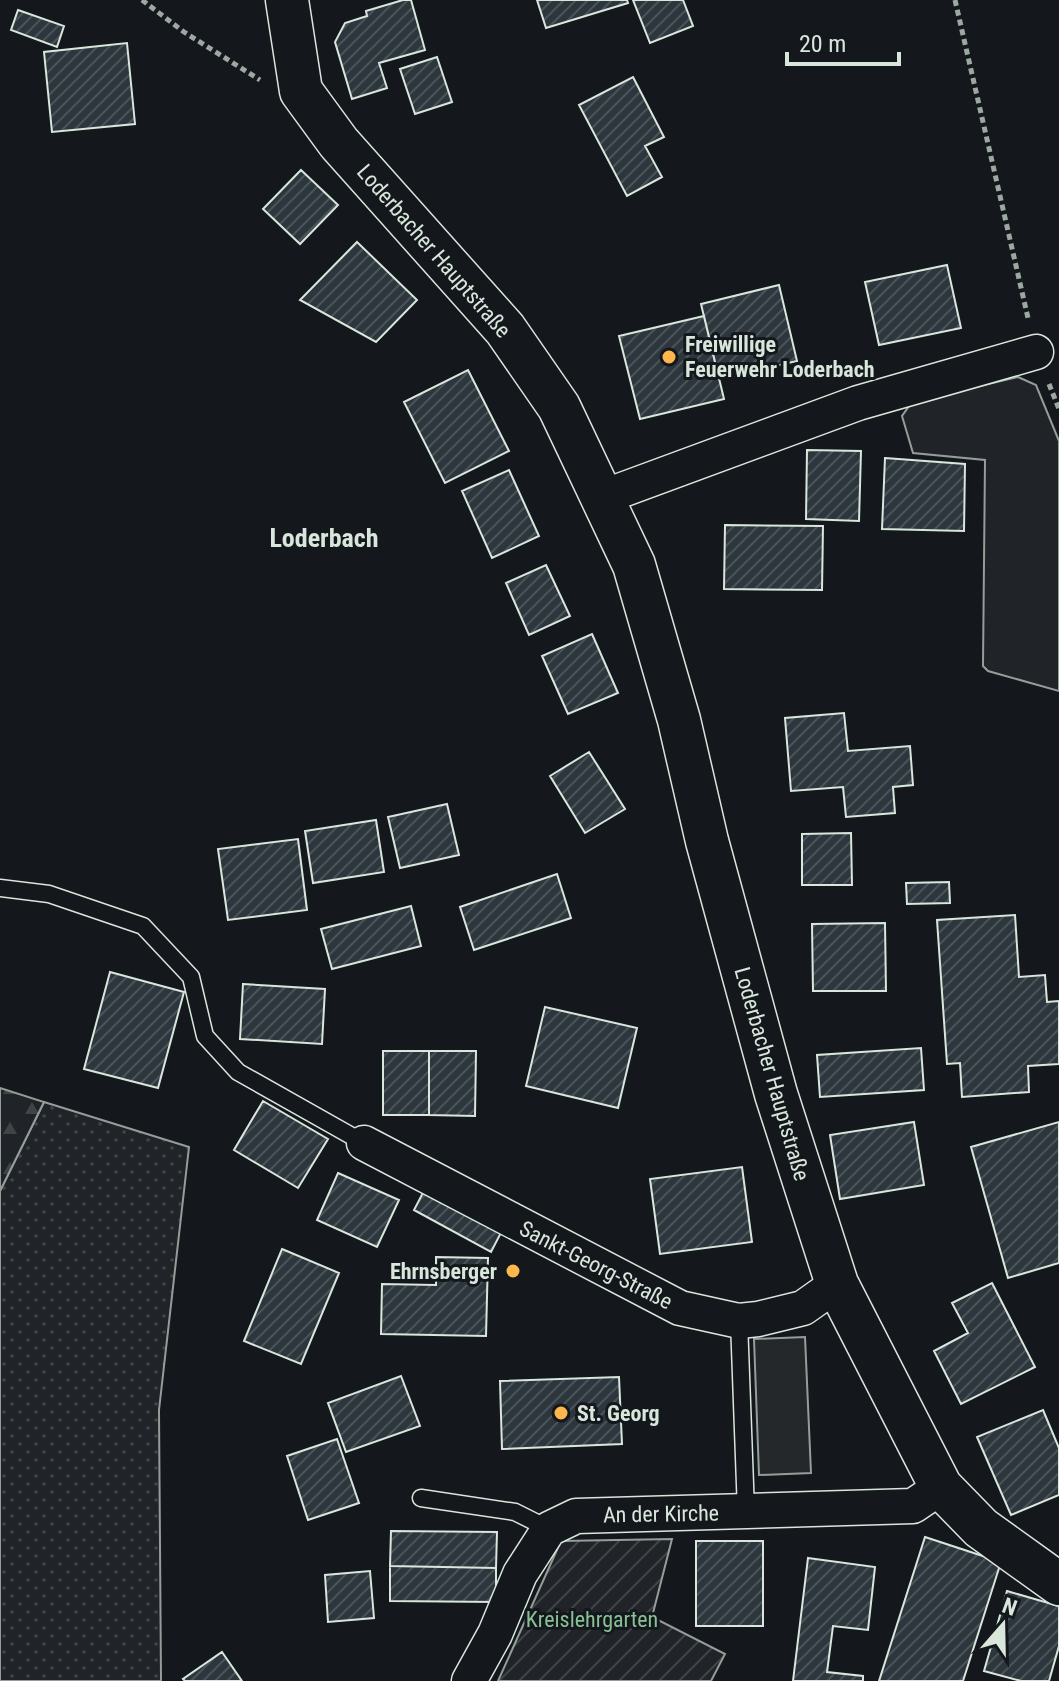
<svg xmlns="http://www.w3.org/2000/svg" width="1059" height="1681" font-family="'Roboto Condensed',sans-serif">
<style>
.grass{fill:url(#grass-dots);stroke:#939e99;stroke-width:2}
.forest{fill:url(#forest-firs);stroke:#939e99;stroke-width:2}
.park{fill:#202428;stroke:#939e99;stroke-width:2}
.garden{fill:url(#garden-furrows);stroke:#939e99;stroke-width:2}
.parking{fill:#24282b;stroke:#939e99;stroke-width:2}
.building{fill:url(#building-hatch);stroke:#d8e6dc;stroke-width:2}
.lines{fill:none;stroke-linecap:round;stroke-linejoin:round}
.service-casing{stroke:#d8e6dc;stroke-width:19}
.minor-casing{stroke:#d8e6dc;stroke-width:37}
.tertiary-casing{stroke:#d8e6dc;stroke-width:45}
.path{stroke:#9da8a2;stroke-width:5;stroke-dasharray:6 4;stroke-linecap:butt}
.service{stroke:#14181c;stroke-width:16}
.minor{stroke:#14181c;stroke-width:34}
.tertiary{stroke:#14181c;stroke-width:42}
.poi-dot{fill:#ffb74d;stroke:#14181c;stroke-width:3}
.labels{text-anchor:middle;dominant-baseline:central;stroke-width:6;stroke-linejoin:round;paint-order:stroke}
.street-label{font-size:22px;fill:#d8e6dc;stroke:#14181c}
.poi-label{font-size:22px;font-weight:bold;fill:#d8e6dc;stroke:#14181c;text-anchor:start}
.park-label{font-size:22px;fill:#8ac095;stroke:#14181c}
.quarter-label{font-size:26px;font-weight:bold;fill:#d8e6dc;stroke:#14181c}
</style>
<defs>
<pattern id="grass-dots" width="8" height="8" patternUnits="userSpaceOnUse" patternTransform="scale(2)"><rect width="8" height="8" fill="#202428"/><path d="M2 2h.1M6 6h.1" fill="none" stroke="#404447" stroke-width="1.8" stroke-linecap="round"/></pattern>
<pattern id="forest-firs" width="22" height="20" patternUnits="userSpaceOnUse" patternTransform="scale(2)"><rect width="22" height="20" fill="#202428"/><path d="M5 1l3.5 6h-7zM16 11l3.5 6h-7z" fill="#404447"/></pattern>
<pattern id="garden-furrows" width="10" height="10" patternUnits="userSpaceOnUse" patternTransform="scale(2)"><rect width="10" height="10" fill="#202428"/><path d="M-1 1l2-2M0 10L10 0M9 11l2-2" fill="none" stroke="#404447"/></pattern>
<pattern id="building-hatch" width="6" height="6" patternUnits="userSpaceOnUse" patternTransform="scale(2)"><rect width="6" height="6" fill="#2c363c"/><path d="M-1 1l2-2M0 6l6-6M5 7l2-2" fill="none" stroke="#4a5358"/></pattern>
</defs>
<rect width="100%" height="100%" fill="#14181c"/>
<path class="grass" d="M44 1102 189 1147 159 1410 161 1681H0V1191Z"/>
<path class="forest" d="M0 1088 44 1102 0 1191Z"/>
<path class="park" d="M1018 377 1036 385 1059 441V691L988 671 983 666 985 460 913 453 902 416 912 402Z"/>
<path class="garden" d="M672 1539 652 1617 725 1654 711 1681H498L561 1541Z"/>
<path class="parking" d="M805 1337 811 1473 759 1475 754 1339Z"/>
<path class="building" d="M403 0H411L425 50 379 63 387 88 352 99 335 42 345 23 367 16 366 11Z
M537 0H627L628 3 546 28Z
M633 0H683L693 26 650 43Z
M18 10 64 26 57 47 11 30Z
M127 43 135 124 52 132 44 52Z
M437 57 452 102 415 114 400 69Z
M633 77 664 137 645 146 662 177 627 196 579 105Z
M301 170 338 205 300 244 263 209Z
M357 242 417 300 376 342 300 300Z
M947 265 961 328 879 345 865 282Z
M779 285 797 361 719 379 701 304Z
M704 316 724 399 640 419 619 336Z
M468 370 509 451 445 483 404 402Z
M807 450 861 451 859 521 806 519Z
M885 458 965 464 964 531 882 529Z
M509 470 539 536 492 558 462 491Z
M725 525 823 526 822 590 724 589Z
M546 565 570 616 529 635 506 583Z
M592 634 618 693 568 714 542 656Z
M844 713 848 751 910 746 913 785 893 787 895 813 846 817 843 787 791 791 785 718Z
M589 752 625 809 585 833 550 776Z
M447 804 459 855 400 868 388 817Z
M376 820 384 872 313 883 305 831Z
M851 833 852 885H802V834Z
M298 839 307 910 228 920 218 849Z
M557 874 571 918 474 950 460 907Z
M949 882 950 903 907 904 906 883Z
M411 906 421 946 332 969 321 929Z
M1015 915 1019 977 1045 975 1047 1002 1059 1001V1064L1028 1066 1029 1092 962 1097 960 1063 947 1064 937 920Z
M885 923 886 991H813L812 924Z
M110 972 184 992 158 1088 84 1069Z
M243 984 325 989 322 1044 240 1039Z
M545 1007 637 1028 618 1108 526 1086Z
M921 1048 924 1090 820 1097 817 1055Z
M383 1051H429V1115H383Z
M429 1051H476L475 1116 429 1115Z
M263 1101 328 1139 298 1188 234 1150Z
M914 1122 924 1185 840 1199 830 1135Z
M1059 1122V1263L1008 1278 971 1147Z
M742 1167 752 1242 660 1254 650 1179Z
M338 1173 399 1200 377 1247 317 1220Z
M428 1183 505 1225 491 1252 414 1210Z
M282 1249 339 1273 301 1364 244 1341Z
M436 1257 488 1258 486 1336 381 1334 382 1284 436 1285Z
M992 1283 1035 1367 961 1404 934 1351 968 1333 952 1303Z
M401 1376 420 1426 346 1452 328 1403Z
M619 1377 622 1444 502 1449 500 1381Z
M1043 1410 1059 1448V1495L1011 1515 977 1437Z
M337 1439 359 1503 308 1520 287 1456Z
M391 1531 497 1532 496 1568 390 1566Z
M925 1537 1001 1562 963 1681H879Z
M696 1541H763V1626H696Z
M808 1558 875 1567 868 1630 833 1626 827 1672 863 1676V1681H793Z
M390 1566 496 1568V1602L390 1601Z
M370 1571 374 1618 328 1622 325 1575Z
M1007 1591 1059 1606V1646L1049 1681H1021L984 1671Z
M222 1652 242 1681H185L183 1679Z"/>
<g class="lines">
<defs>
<path id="service" d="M0 888 49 894 143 926 191 977 205 1036 238 1072 364 1143
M739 1321 746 1512
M421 1498 515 1512 549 1529"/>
<path id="minor" d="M603 497 858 403 1036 352
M364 1143 680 1308 739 1321 758 1319 803 1308 837 1284
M469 1681 495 1634 520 1574 549 1529 576 1516 913 1506 941 1487"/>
<path id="tertiary" d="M287 0 301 91 339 143 505 329 559 407 634 565 679 720 707 841 776 1094 837 1284 941 1487 981 1528 1059 1584"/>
</defs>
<use href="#service" class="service-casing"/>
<use href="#minor" class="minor-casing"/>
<use href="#tertiary" class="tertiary-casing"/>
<path class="path" d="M142 0 184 32 260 80
M955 0 1028 318
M1049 384 1059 409"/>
<use href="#service" class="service"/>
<use href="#minor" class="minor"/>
<use href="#tertiary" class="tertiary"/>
</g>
<g class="poi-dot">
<circle cx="669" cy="357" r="8"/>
<circle cx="513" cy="1271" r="8"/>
<circle cx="561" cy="1413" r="8"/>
</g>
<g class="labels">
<g class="street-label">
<text transform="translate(434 251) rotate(49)">Loderbacher Hauptstraße</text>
<text transform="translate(772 1074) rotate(74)">Loderbacher Hauptstraße</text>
<text transform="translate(596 1265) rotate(27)">Sankt-Georg-Straße</text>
<text transform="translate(661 1514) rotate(-1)">An der Kirche</text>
</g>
<g class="poi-label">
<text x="685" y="344">Freiwillige<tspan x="685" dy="25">Feuerwehr Loderbach</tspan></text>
<text x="497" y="1271" text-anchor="end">Ehrnsberger</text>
<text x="577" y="1413">St. Georg</text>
</g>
<g class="park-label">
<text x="592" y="1619">Kreislehrgarten</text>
</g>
<g class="quarter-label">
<text x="324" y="538">Loderbach</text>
</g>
</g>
<g transform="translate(1003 1625) rotate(20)" stroke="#14181c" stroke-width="6" paint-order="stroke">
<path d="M0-6L14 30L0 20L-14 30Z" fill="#d8e6dc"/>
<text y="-12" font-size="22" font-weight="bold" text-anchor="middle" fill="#d8e6dc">N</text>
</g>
<path d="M787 52v12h112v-12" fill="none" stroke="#d8e6dc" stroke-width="4"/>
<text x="799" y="52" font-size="24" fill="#d8e6dc" stroke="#14181c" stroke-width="6" paint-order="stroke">20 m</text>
</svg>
